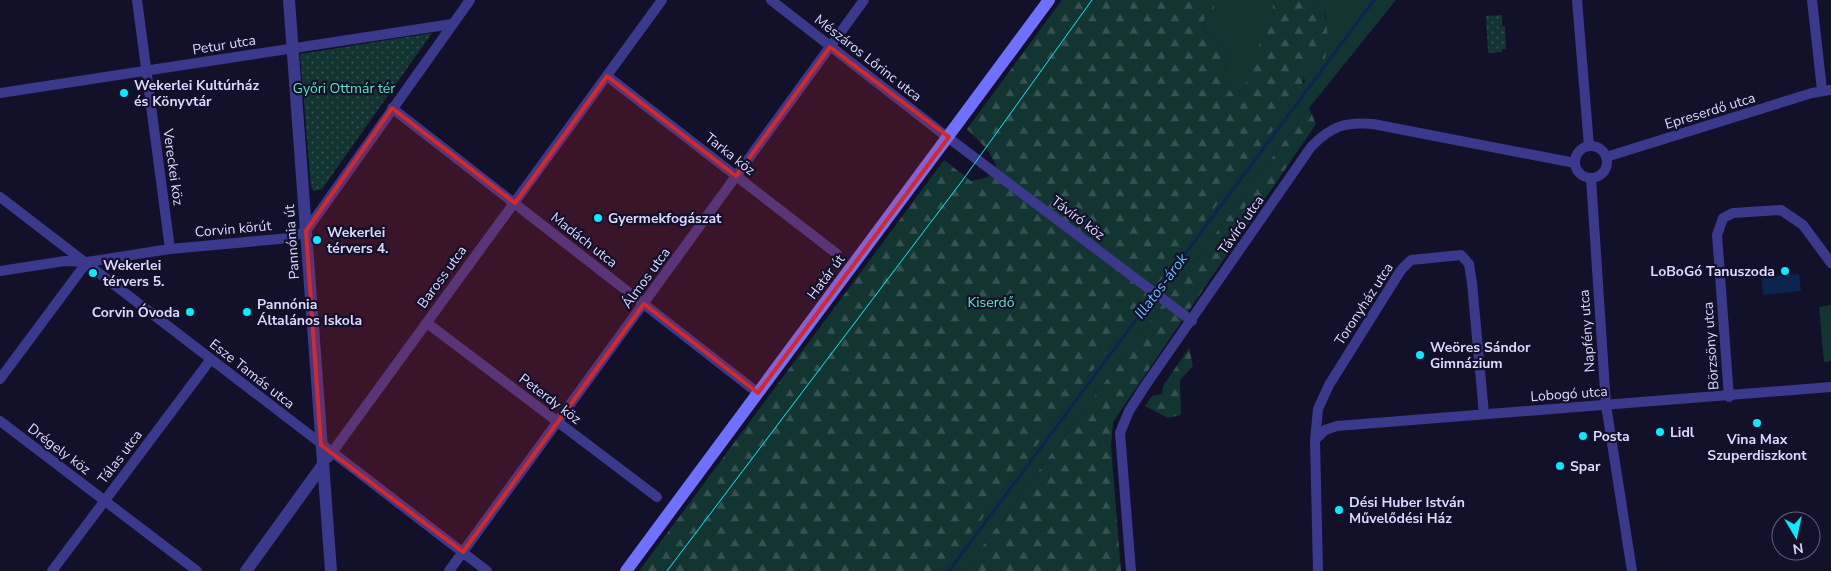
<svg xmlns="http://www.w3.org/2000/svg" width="1831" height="571" font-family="'Nunito Sans',sans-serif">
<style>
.green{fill:#123532}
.forest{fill:url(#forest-firs)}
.park{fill:url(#park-dots)}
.water{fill:#0b254e}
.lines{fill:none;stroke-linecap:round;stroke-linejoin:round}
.stream{stroke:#0b254e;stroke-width:3}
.minor{stroke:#3a398b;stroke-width:10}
.tertiary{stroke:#3a398b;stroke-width:12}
.secondary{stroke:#7070ff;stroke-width:12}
.tram{stroke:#05edff;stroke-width:1}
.marked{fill:#d62828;fill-opacity:0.2;stroke:#d62828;stroke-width:4;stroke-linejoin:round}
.poi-dot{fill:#05edff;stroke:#13102a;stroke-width:2}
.labels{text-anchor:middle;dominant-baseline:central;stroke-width:4.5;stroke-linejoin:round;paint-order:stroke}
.street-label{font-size:14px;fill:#dcd9ff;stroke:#13102a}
.poi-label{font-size:14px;font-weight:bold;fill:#dcd9ff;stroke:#13102a;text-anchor:start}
.park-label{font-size:14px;fill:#5fe5c0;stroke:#13102a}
.water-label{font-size:15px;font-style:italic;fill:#67bdff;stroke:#13102a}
</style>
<defs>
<pattern id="forest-firs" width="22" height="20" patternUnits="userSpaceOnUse" patternTransform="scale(1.25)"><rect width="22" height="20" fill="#123532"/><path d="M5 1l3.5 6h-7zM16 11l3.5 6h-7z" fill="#345251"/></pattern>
<pattern id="park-dots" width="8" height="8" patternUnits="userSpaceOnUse" patternTransform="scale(1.25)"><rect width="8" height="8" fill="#123532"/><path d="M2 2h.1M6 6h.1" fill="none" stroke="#345251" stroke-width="1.8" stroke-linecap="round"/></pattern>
</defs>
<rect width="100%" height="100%" fill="#13102a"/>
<path class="green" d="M1214 0H1272L1274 19 1244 89 1238 97H1235L1223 80 1228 53 1205 32 1204 19 1214 4Z
M1311 0H1396L1309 108 964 571H943L1290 107 1286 102 1290 93 1305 82 1303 72 1306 58 1327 48 1326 17 1322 5Z
M1831 305V361L1824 362 1819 307Z"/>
<path class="forest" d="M1062 0H1214V10L1204 19 1205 32 1228 53 1223 80 1235 97H1238L1244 89 1266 26 1274 19 1272 0H1311L1322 5C1328 22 1329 41 1325 59L1306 58C1303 70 1305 81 1300 91L1290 93 1286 102 1290 107 943 571H639L944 160 971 181 988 177 996 165 987 149 967 129Z
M1309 108 1316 124 1113 422 1111 446 1121 571H964Z
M1189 348 1193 366 1180 380 1181 415 1168 418 1145 406 1152 396 1162 394 1163 386Z"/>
<path class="park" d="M1502 15V26H1505L1506 49H1502V52L1488 53 1486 16Z
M432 33 322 189 314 191 311 187 300 54Z"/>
<path class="water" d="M1799 274 1801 291 1763 295 1761 277Z"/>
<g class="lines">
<path class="stream" d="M949 571 1374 0"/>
<path class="minor" d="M137 0 170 249
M771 0 942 133 1192 321
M1577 0 1589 146
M1812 0 1822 90
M607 76 837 254
M0 93 452 24
M392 108 758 393
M1575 162a16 16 0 1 1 32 0a16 16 0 1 1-32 0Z
M1606 157 1812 93 1831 90
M1591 178 1606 405 1632 571
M0 197 487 571
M0 271 65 261 87 262 170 249 290 238 306 231 470 0
M427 323 657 497
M0 379 87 262
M1729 397 1717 235 1723 218 1733 213 1781 210 1803 225 1831 263
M0 421 197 571
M1315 440 1325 430 1337 426 1831 387
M328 458 662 0
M52 571 211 359
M449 571 864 0
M1131 571 1120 433 1129 411 1145 386 1311 147C1331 126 1344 122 1373 124L1575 163
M1318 571 1315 440 1318 409 1329 385 1401 270 1411 260 1461 255 1469 264 1472 283 1484 414"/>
<path class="tertiary" d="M289 0 331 571
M246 571 322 466"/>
<path class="secondary" d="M626 571 1049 0"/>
<path class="tram" d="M667 571 962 181 1092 0"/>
</g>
<path class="marked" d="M830 47 949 137 758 393 644 304 463 552 321 445 306 231 392 108 515 203 607 76 736 176Z"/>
<g class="poi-dot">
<circle cx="124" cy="93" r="5"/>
<circle cx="598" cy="218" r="5"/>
<circle cx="317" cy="240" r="5"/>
<circle cx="1785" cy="271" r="5"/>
<circle cx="93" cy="273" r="5"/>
<circle cx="190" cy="312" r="5"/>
<circle cx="247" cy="312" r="5"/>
<circle cx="1420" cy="355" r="5"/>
<circle cx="1757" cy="423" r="5"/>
<circle cx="1660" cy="432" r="5"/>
<circle cx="1583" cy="436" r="5"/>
<circle cx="1560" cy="466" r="5"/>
<circle cx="1339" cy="510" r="5"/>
</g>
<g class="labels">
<g class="street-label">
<text transform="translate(224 45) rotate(-9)">Petur utca</text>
<text transform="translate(868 58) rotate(38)">Mészáros Lőrinc utca</text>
<text transform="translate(1710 111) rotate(-17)">Epreserdő utca</text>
<text transform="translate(730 154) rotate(38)">Tarka köz</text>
<text transform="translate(173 167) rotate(82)">Vereckei köz</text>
<text transform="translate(1078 218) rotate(37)">Távíró köz</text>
<text transform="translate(1241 225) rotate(-55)">Távíró utca</text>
<text transform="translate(233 229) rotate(-5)">Corvin körút</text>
<text transform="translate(584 240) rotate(38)">Madách utca</text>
<text transform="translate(292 242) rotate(-94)">Pannónia út</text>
<text transform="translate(442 277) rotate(-54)">Baross utca</text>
<text transform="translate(826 277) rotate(-53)">Határ út</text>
<text transform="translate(646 278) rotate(-54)">Álmos utca</text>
<text transform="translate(1364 304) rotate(-57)">Toronyház utca</text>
<text transform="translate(1587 331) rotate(-94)">Napfény utca</text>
<text transform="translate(1711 346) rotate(-94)">Börzsöny utca</text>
<text transform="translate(252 374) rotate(38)">Esze Tamás utca</text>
<text transform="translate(1569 394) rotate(-4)">Lobogó utca</text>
<text transform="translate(550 399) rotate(37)">Peterdy köz</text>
<text transform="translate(59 449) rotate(37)">Drégely köz</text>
<text transform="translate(120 457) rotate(-53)">Tálas utca</text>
</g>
<g class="poi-label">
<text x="134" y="85">Wekerlei Kultúrház<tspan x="134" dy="16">és Könyvtár</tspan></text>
<text x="608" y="218">Gyermekfogászat</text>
<text x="327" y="232">Wekerlei<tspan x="327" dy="16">térvers 4.</tspan></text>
<text x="103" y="265">Wekerlei<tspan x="103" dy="16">térvers 5.</tspan></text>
<text x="1775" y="271" text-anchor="end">LoBoGó Tanuszoda</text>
<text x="257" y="304">Pannónia<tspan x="257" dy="16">Általános Iskola</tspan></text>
<text x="180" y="312" text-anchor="end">Corvin Óvoda</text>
<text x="1430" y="347">Weöres Sándor<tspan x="1430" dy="16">Gimnázium</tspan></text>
<text x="1670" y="432">Lidl</text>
<text x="1593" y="436">Posta</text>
<text x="1757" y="439" text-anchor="middle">Vina Max<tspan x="1757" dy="16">Szuperdiszkont</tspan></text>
<text x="1570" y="466">Spar</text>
<text x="1349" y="502">Dési Huber István<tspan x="1349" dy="16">Művelődési Ház</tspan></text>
</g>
<g class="park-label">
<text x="344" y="88">Győri Ottmár tér</text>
<text x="991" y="302">Kiserdő</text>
</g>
<g class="water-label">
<text transform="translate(1161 286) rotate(-53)">Illatos-árok</text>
</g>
</g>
<g transform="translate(1796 536) rotate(171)"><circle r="24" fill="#13102a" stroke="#63607f"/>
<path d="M0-4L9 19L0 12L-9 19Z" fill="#05edff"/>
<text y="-8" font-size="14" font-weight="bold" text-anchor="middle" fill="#dcd9ff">N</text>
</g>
</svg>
